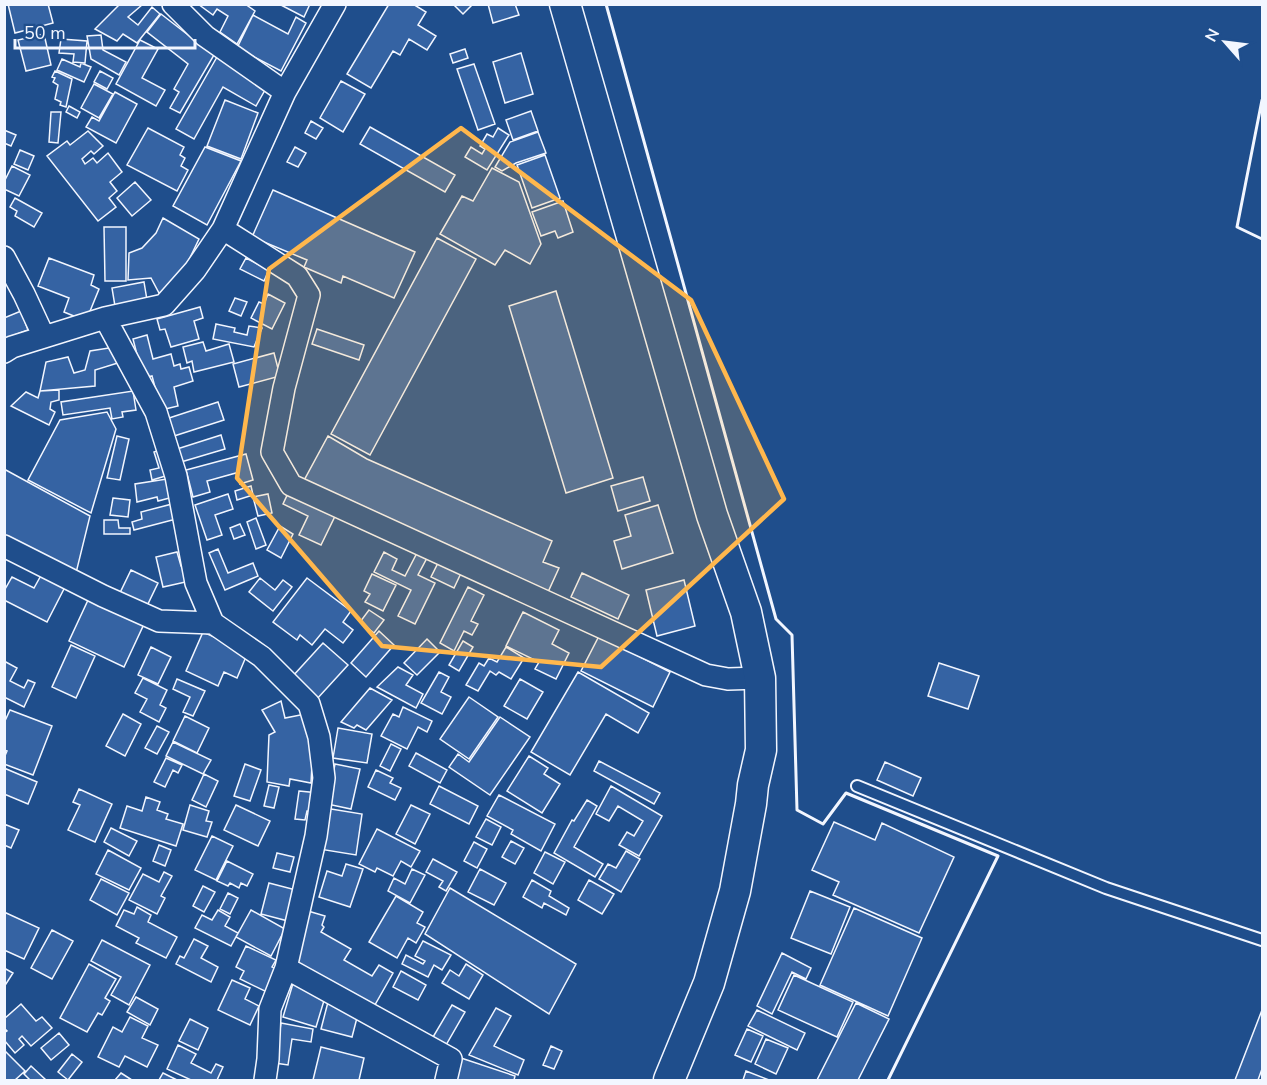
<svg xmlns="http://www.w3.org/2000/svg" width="1267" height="1085" font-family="'Nunito Sans',sans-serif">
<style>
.building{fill:#3563a3;stroke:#f2f6ff;stroke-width:1.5}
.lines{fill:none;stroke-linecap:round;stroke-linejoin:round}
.service-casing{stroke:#f2f6ff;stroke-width:14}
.minor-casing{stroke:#f2f6ff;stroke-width:24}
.secondary-casing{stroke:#f2f6ff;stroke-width:33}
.service{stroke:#1f4e8c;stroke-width:10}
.minor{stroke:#1f4e8c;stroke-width:21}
.secondary{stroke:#1f4e8c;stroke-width:30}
.wall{stroke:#f2f6ff;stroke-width:3}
.marked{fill:#ffb74d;fill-opacity:0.2;stroke:#ffb74d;stroke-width:4.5;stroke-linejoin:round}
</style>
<rect width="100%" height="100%" fill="#1f4e8c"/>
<path class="building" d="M8 4H48L53 23 15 33Z
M120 4 142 5 128 17 138 25 152 7 160 14 137 43 123 34 117 41 95 29Z
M198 4H245L255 11 237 44 220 32 228 16 217 9 213 15Z
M279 4H310L304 17Z
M389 4H413L426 12 418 25 436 36 427 50 409 39 400 55 393 51 371 88 347 74Z
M453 4H473L463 14Z
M488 4H515L519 15 493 23Z
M161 14 214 55 180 113 170 108 179 92 174 89 188 64 147 32Z
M253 15 288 34 296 17 306 23 281 71 237 48Z
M44 34 51 65 26 71 18 40Z
M101 35 103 50 126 62 119 75 91 59 87 36Z
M61 39 87 41 85 63 73 62 74 54 59 53Z
M140 40 158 49 142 78 165 90 156 106 116 84Z
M465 49 468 58 453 63 450 54Z
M521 53 533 94 505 103 493 62Z
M217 57 265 90 256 106 223 87 194 139 176 129Z
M62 59 80 67 81 63 91 67 84 82 57 70Z
M474 64 495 124 478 130 457 69Z
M55 71 72 79 66 107 60 105 61 102 55 99 58 85 53 82 55 78 52 77Z
M100 71 113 78 107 89 94 82Z
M341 81 365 94 343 132 320 118Z
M94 84 113 94 99 118 81 108Z
M115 92 137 104 116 143 86 127 92 117 99 121Z
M225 100 258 113 241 159 207 146Z
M69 106 80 112 77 118 66 112Z
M531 111 538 131 513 140 506 120Z
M51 112H61L58 143 49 142Z
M311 121 323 128 316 139 305 133Z
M370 127 455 175 445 192 360 144Z
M148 128 184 147 180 155 185 158 181 166 188 170 177 191 127 165Z
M498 128 509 135 487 170 465 157 471 147 482 154 485 149 480 146 487 134 493 137Z
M4 130 16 135 11 146 4 143Z
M88 131 103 146 94 154 91 151 82 159 85 164 93 158 97 163 108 153 122 172 110 182 117 191 109 198 116 207 98 221 47 156 67 141 70 145Z
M538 132 546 153 516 163 502 171 495 167 510 142Z
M205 147 241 161 207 225 173 206Z
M295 147 306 153 298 167 287 162Z
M20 150 34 156 28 170 14 164Z
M545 155 560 198 532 208 517 165Z
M12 166 30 175 19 196 4 189V182Z
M492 168 519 182 541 244 530 264 505 250 495 265 440 234 462 196 473 201Z
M135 182 151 200 132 216 117 198Z
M273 190 415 252 394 298 343 276 341 283 304 267 307 260 252 237Z
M15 198 42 213 34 227 15 216 17 211 10 207Z
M563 201 573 232 558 238 555 231 541 236 532 212Z
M163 218 199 239 187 264 166 290 159 293 151 278 128 280 129 253 142 248 156 233Z
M104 227H126V281H105Z
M437 238 476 259 370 455 331 434Z
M49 258 94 275 91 285 99 289 86 321 64 312 69 298 38 286Z
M246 258 269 270 264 281 240 269Z
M144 282 147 300 115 306 112 288Z
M556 291 613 478 566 493 509 306Z
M268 294 285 303 272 329 251 318 259 302 264 304Z
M235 298 247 302 241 316 229 311Z
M200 307 203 318 194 321 199 339 171 347 165 329 160 330 157 319Z
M21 311 28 330 4 339V318Z
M216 324 235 328 234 332 247 335 249 326 262 328 254 347 213 339Z
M317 329 364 345 359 360 312 344Z
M147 335 153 359 171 354 174 366 180 364 181 369 189 367 193 381 174 387 178 406 161 410 152 376 143 378 133 339Z
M203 342 206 351 229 344 234 362 194 372 192 361 187 363 183 347Z
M115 347 121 362 95 370V386L40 391 46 362 68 357 74 373 85 370 90 351Z
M274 353 280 376 239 387 233 364Z
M59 390V400L51 402 50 409 55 412 49 425 11 406 26 392 38 398 40 391Z
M133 391 136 410 122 412 123 417 112 419 110 408 63 415 61 402Z
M218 402 224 420 171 437 166 419Z
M107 412 116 429 91 513 28 480 60 420Z
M221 435 225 449 181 462 177 449Z
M117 436 129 439 120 480 107 478Z
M328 436 367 459 552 541 543 562 559 568 548 592 301 486Z
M161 450 169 475 152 480 150 470 159 468 154 452Z
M246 454 253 480 240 484 236 473 207 481 210 492 193 497 186 470Z
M4 469 90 516 76 573 4 536Z
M643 477 650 501 618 511 611 486Z
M173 478 177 496 158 501 157 497 137 502 135 484Z
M251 486 253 495 237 500 235 491Z
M291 487 338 510 321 545 299 535 308 516 283 504Z
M228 494 233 509 215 515 222 535 207 540 195 505Z
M268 494 272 513 258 516 253 497Z
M113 498 130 500 128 517 110 515Z
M176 503 180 518 134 530 132 522 142 519 141 512Z
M658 505 673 553 622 569 614 541 631 536 625 515Z
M256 518 266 545 256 549 247 522Z
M104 520H118L119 528H130V534H104Z
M240 524 245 535 234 539 230 528Z
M280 526 293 534 281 558 267 550Z
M218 549 228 573 253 563 258 576 225 590 209 553Z
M418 551 428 556 418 575 435 583 415 624 398 616 411 590 374 572 384 552 397 559 392 570 405 576Z
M177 552 181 566 187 565 190 581 163 587 156 557Z
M440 559 463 569 454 588 431 577Z
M44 570 67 583 47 622 4 600V591L12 577 34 588Z
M131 570 158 583 145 610 118 597Z
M582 573 629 595 618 619 571 597Z
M372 574 396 585 383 611 365 602 370 594 364 591Z
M260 578 275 590 283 580 292 587 273 611 249 592Z
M307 578 351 611 343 622 353 630 343 643 325 629 312 645 300 635 297 640 273 622Z
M684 580 695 626 657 636 646 590Z
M468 587 484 595 471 621 478 624 472 635 464 631 454 651 440 643Z
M89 598 144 624 124 667 69 641Z
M369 610 384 620 374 633 360 622Z
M523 612 559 630 552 644 569 653 556 679 535 669 539 662 506 646Z
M379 631 394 645 366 677 351 663Z
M203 632 248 652 237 678 224 672 218 686 186 671Z
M599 636 670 672 653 707 581 671Z
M427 639 440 652 417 675 404 663Z
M463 641 473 647 459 671 449 665Z
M323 643 348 665 316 700 292 677Z
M71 645 95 656 76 698 52 687Z
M151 647 171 657 158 684 138 675Z
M506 647 524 658 511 679 499 672 496 675 490 671 478 691 466 685 479 663 484 666 489 658 497 662Z
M4 661 17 668 10 681 24 688 28 680 35 683 24 707 4 697Z
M939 663 979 676 968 709 928 696Z
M398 667 413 675 406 685 423 694 416 708 377 687Z
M439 672 449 677 441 692 451 697 442 714 421 703Z
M578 672 649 713 638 733 606 714 570 775 531 752Z
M143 678 167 690 160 705 166 708 159 722 140 712 147 699 135 693Z
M177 679 205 691 193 716 183 712 190 697 173 689Z
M520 679 543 692 527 719 504 706Z
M370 688 392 700 366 730 357 725 354 728 341 722Z
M469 697 498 717 469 759 440 739Z
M281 701 285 718 305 714 313 745 311 783 290 779 289 786 267 782 269 735 275 732 262 710Z
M403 707 432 721 427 732 418 727 407 749 381 736 393 714 399 717Z
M10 710 52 726 33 775 4 764V758L7 751 4 750V723Z
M123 714 141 724 125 756 106 746Z
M185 716 209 728 197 753 173 741Z
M500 717 530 737 490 795 449 767 458 754 469 762Z
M157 726 169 732 157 754 145 748Z
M338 728 372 734 367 763 333 758Z
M173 742 211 760 203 774 166 756Z
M391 744 401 749 390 771 380 766Z
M416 753 447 770 440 783 409 766Z
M529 756 548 768 544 774 560 784 542 813 507 791Z
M166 758 182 765 178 773 173 770 165 787 154 782Z
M599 761 660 793 654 804 594 771Z
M885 762 921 778 913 796 877 780Z
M245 764 261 770 250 801 234 796Z
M335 764 360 769 351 809 327 804Z
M4 768 37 782 28 804 4 794Z
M376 770 393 778 390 783 401 788 395 800 368 787Z
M204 774 218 781 206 807 192 800Z
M269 785 279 787 274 808 264 806Z
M439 786 478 806 469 824 430 804Z
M611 786 662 816 639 856 619 845 627 832 634 836 643 821 618 806 609 821 596 814Z
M79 789 112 804 95 842 68 830 80 805 73 802Z
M299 791 319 793 317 812 307 811 305 820 295 819Z
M499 795 555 824 541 851 511 834 513 830 487 816Z
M146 797 160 802 157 810 168 814 166 819 183 824 176 846 120 828 127 806 142 811Z
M587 800 597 806 574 847 603 864 595 877 554 853 572 820 574 821Z
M190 805 209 811 206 821 212 822 207 837 183 830Z
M236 805 270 821 258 846 224 830Z
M411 805 430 814 415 844 396 834Z
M325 808 362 814 356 855 319 849Z
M486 819 501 827 492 845 476 837Z
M834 822 875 840 882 823 954 857 919 933 833 895 839 882 812 870Z
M4 824 19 830 11 848 4 845Z
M111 828 137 841 129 856 104 842Z
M377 829 420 851 411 867 401 861 393 876 377 868 375 872 359 864Z
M212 836 233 846 216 880 195 870Z
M511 841 524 848 515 864 502 857Z
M474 842 487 849 477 868 464 861Z
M159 845 171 850 165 866 153 861Z
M108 850 141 868 129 890 96 874Z
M626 851 640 859 621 892 599 879 608 864 616 868Z
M545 852 565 862 553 884 534 873Z
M277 853 294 857 290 872 273 868Z
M433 859 457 872 446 891 439 887 443 881 426 872Z
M227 861 253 874 247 886 241 883 239 888 230 883 228 886 217 881Z
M346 864 363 869 350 907 319 897 327 871 342 876Z
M412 869 425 875 410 903 388 891 394 878 405 884Z
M480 869 506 883 494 905 468 892Z
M164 872 172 876 161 896 165 898 157 914 129 900 143 874 159 882Z
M101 879 129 893 117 915 90 900Z
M532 880 551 891 549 896 569 908 566 915 544 903 542 908 523 897Z
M589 880 614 894 602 914 578 900Z
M269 883 296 890 288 921 261 914Z
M203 886 215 892 204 912 193 906Z
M450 888 576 964 549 1014 425 934Z
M810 891 850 907 831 954 791 938Z
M228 893 238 898 230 914 220 909Z
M396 896 423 912 417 923 425 927 416 943 408 938 397 958 369 942Z
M137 907 151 915 148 922 177 937 166 958 136 943 139 938 116 926 124 910 134 914Z
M854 908 922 938 888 1016 820 985Z
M218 910 230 917 225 926 238 933 231 946 195 928 202 915 212 920Z
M251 910 285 929 271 956 236 937Z
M308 911 325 916 322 925 324 927 321 932 351 949 344 960 372 976 379 965 393 973 372 1010 292 965Z
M4 912 39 928 24 959 4 950Z
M52 930 73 941 52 979 31 968Z
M194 939 208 946 201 958 218 967 211 982 176 964 180 956 184 958Z
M102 940 150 965 129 1005 111 995 121 977 91 961Z
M423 941 451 955 442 970 434 965 428 977 402 964 406 955 423 964 425 961 415 956Z
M246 946 276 960 272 967 282 972 271 994 240 979 244 971 236 967Z
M782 953 811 968 806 979 792 972 772 1014 757 1006Z
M89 964 116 979 105 998 110 1001 102 1015 98 1013 87 1032 60 1018Z
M466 964 483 975 469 999 442 983 450 970 459 976Z
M4 968 13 973 4 987Z
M401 971 426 985 418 1000 393 987Z
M794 975 853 1002 837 1037 778 1010Z
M232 980 250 988 245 999 259 1006 250 1025 218 1010Z
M294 980 326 994 316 1027 283 1017Z
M136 997 158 1009 150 1025 127 1012Z
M328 1002 359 1010 352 1037 321 1029Z
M856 1003 889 1019 858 1080H817Z
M21 1004 36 1021 42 1017 52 1028 31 1046 22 1036 19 1039 24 1045 15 1053 4 1040V1033L7 1031 4 1028V1019Z
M452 1005 465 1012 446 1045 433 1037Z
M496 1008 511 1016 494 1046 524 1060 518 1075 469 1055Z
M757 1010 805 1033 797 1050 748 1026Z
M1262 1010V1069L1258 1080H1235Z
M130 1017 148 1026 142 1038 158 1045 147 1067 125 1056 119 1067 98 1057 113 1027 122 1032Z
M190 1019 208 1028 198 1050 179 1041Z
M281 1023 313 1029 311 1042 292 1039 288 1065 275 1063Z
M747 1029 763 1036 751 1062 735 1055Z
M59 1033 69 1045 51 1060 41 1048Z
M766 1039 788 1048 776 1074 755 1064Z
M178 1045 196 1054 191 1063 211 1073 216 1064 223 1067 217 1080H191L167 1069Z
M551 1046 562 1051 554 1069 543 1065Z
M321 1047 364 1058 359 1080H313Z
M4 1050 25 1071 15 1080H4Z
M72 1054 82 1062 68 1080 58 1072Z
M458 1057 515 1076 514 1080H453Z
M31 1066 46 1080H30L24 1074Z
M746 1071 769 1080H743Z
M121 1073 132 1080H115Z
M163 1073 177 1080H159Z"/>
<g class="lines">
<defs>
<path id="service" d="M857 786 1106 888 1262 940"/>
<path id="minor" d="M173 4 205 36 285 92
M223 229 297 276 309 295 284 388 272 452 291 485 706 675 728 679 760 678
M4 257 24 294 44 337
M105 318 156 412 176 476 196 583 213 623 262 657 309 704 319 737 324 778 316 836 286 968 270 1009 268 1059 265 1080
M4 352 12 347 105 318 164 305 195 270 223 229 285 92 335 4
M4 546 103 596 159 621 213 623
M286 968 451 1059 446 1080"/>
<path id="secondary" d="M565 4 712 515 746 612 760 678 761 750 753 785 751 804 735 891 709 983 669 1080"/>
</defs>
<use href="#service" class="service-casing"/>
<use href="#minor" class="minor-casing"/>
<use href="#secondary" class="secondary-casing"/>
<use href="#service" class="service"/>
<use href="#minor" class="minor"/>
<use href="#secondary" class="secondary"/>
<path class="wall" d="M606 4 776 619 792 635 797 810 823 824 846 793 998 856 888 1080
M1262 100 1237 227 1262 239"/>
</g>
<path class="marked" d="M461 128 691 300 784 499 601 667 382 646 237 478 269 269Z"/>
<rect width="1267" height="1085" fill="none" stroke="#f2f6ff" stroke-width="12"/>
<g transform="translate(1225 42) rotate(298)" stroke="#1f4e8c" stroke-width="4.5" paint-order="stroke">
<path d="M0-4.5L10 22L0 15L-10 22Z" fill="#f2f6ff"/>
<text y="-9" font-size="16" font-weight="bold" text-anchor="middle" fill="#f2f6ff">N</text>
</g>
<path d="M15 39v9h180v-9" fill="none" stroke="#f2f6ff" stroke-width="3"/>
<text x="24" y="39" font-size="18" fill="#f2f6ff" stroke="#1f4e8c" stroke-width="4.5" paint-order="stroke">50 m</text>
</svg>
